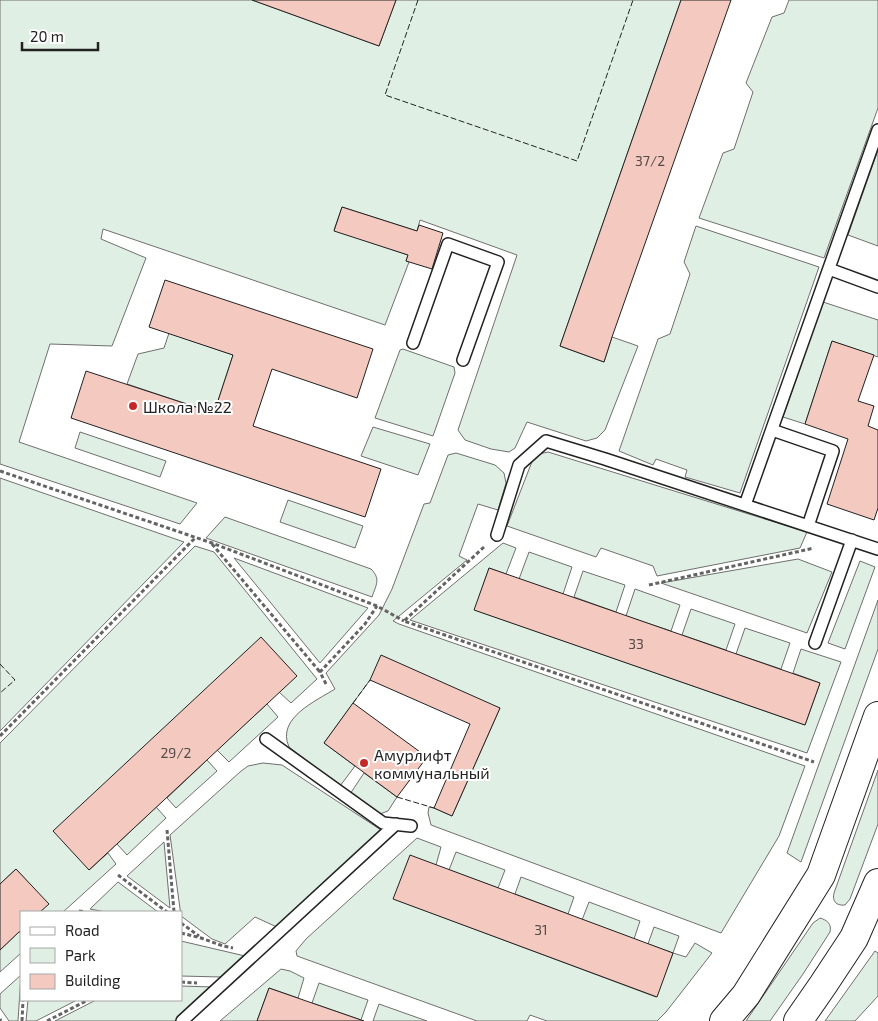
<svg xmlns="http://www.w3.org/2000/svg" width="878" height="1021" font-family="'Exo 2',sans-serif">
<style>
.green{fill:#e0efe3;stroke:#6f6f6f}
.building{fill:#f3c9c0;stroke:#222}
.lines{fill:none;stroke-linecap:round;stroke-linejoin:round}
.service-casing{stroke:#222;stroke-width:14}
.secondary-casing{stroke:#222;stroke-width:30}
.path{stroke:#646464;stroke-width:3;stroke-dasharray:4 2.5;stroke-linecap:butt}
.service{stroke:#fff;stroke-width:11}
.secondary{stroke:#fff;stroke-width:28}
.fence{stroke:#222;stroke-width:1;stroke-dasharray:6 2.5;stroke-linecap:butt}
.poi-dot{fill:#c62828;stroke:#fff;stroke-width:2}
.labels{text-anchor:middle;dominant-baseline:central;stroke-width:4;stroke-linejoin:round;paint-order:stroke}
.number-label{font-size:14px;fill:#564c4a}
.poi-label{font-size:16px;fill:#222;stroke:#fff;text-anchor:start}
</style>
<rect width="100%" height="100%" fill="#fff"/>
<path class="green" d="M0 0H252L379 46 396 0H681L560 346 604 362 612 337 638 346 605 430 597 438 586 441 527 422 515 448 509 452 491 449 465 440 458 430 517 255 420 220 417 231 342 207 334 230 408 255 406 261 409 262 385 325 103 229 101 239 146 258 112 346 50 344 19 442 197 503 180 524 0 464Z
M789 0H878V108L824 258 699 218 723 153 734 149 753 92 746 83 772 17 784 13Z
M878 150V246L848 235Z
M696 226 819 267 740 493 685 477 687 470 656 459 653 465 619 451 658 339 670 334 690 274 684 262Z
M823 302 878 320V357L832 341 805 424 783 417Z
M169 333 233 355 214 413 127 384 138 354 164 348Z
M403 349 454 367 455 373 433 436 375 418 400 350Z
M373 427 430 444 418 475 361 456Z
M80 432 166 461 160 477 75 448Z
M548 452 807 532 800 548 657 576 653 566 601 548 596 557 507 526 533 459 539 454Z
M456 453 495 465 504 473 506 483 498 510 478 504 459 556 467 560 393 621 399 624 805 766 779 836 721 933 431 825 428 813 429 807 434 808 452 816 500 708 370 680 324 743 355 766 340 786 289 747C276 718 316 701 335 689L326 673 379 615 392 589 424 504 430 503 448 455Z
M0 478 184 542 0 731Z
M288 500 363 526 355 548 280 522Z
M225 517 371 569C381 579 376 585 372 597L206 538Z
M503 543 516 548 506 574 489 568 475 610 805 725 820 683 793 673 801 649 841 662 807 753 410 620Z
M195 546 214 552 317 679 291 703 279 692 89 870 108 853 116 864 63 912H40L48 904 16 869 0 884V743Z
M529 552 572 567 563 594 519 579Z
M234 558 368 608 320 663Z
M798 559 832 572 807 633 661 583Z
M860 561 875 567 845 649 828 643Z
M583 571 625 585 616 612 574 597Z
M635 589 680 605 671 631 626 616Z
M878 600V649L801 862 787 853Z
M691 609 735 624 726 650 682 635Z
M745 628 790 643 781 669 736 654Z
M267 704 278 717 229 762 217 750Z
M207 760 217 771 176 808 167 798Z
M263 763 282 765 384 832 279 928 255 917 225 944 212 939 181 916 170 835 240 772 248 766Z
M878 770V824L850 899 845 905C836 906 832 901 834 893Z
M364 773 397 797 388 811 380 814 350 794Z
M156 807 166 818 127 855 117 844Z
M417 838 441 847 436 865 394 899 656 997 673 953 648 944 654 927 679 936 673 953 686 957 695 943 712 953 666 1012 657 1021H547L530 1015 527 1021H477L297 956 296 951 306 939Z
M164 842 170 908 127 876Z
M456 852 505 870 498 888 449 870Z
M521 877 574 897 568 914 515 894Z
M118 882 158 912H106L90 909Z
M589 902 640 921 634 939 582 920Z
M820 918C827 920 832 924 830 932L803 974 770 1021H746L813 923Z
M19 932 21 934V953L0 972V950Z
M181 941 245 956 221 977 181 976Z
M875 951 878 953V996L855 1021H825Z
M281 969 290 971 304 978 298 998 269 988 257 1021H220Z
M21 975 18 1021H9L0 1008V994Z
M319 983 368 1000 361 1020 312 1003Z
M181 986 213 987 175 1021H55L96 1000H181Z
M28 1000H77L36 1021H26Z
M379 1004 427 1021H373Z"/>
<path class="building" d="M252 0H396L379 46Z
M681 0H731L612 337 604 362 560 346Z
M342 207 417 231 419 225 443 233 432 269 406 261 408 255 334 231Z
M165 280 373 349 357 398 272 369 253 426 381 469 365 517 71 418 86 371 214 413 233 355 149 327Z
M832 341 874 355 858 401 874 406 868 426 878 430V508L874 520 827 504 848 439 805 424Z
M489 568 820 683 805 725 474 610Z
M261 637 297 676 89 870 53 831Z
M381 655 500 708 452 816 434 808 470 724 370 680Z
M353 703 427 757 397 797 324 743Z
M410 855 673 953 657 997 393 899Z
M16 869 49 904 40 912H21V930L0 950V884Z
M269 988 312 1003 364 1021H257Z"/>
<g class="lines">
<defs>
<path id="service" d="M829 269 878 287
M413 343 448 244 498 262 463 360
M772 430 833 451 808 526
M745 505 878 130
M497 535 519 465 546 441 605 459 878 549
M815 643 852 540
M266 739 383 823 411 826
M182 1021 396 824"/>
<path id="secondary" d="M724 1021 746 995 821 875 878 716
M798 1021 823 985 854 938 878 883"/>
</defs>
<use href="#service" class="service-casing"/>
<use href="#secondary" class="secondary-casing"/>
<path class="path" d="M0 471 212 543 377 606 404 621
M212 544 320 672
M484 547 404 621 814 762
M649 585 814 548
M326 684 320 672 365 624 377 606
M0 736 195 538
M167 830 174 912
M118 875 167 912
M79 911 86 912
M181 923 199 936
M181 933 201 938 223 946 233 948
M181 982 197 983
M0 1019 1 1021
M22 1021 23 1000
M47 1021 88 1000"/>
<use href="#service" class="service"/>
<use href="#secondary" class="secondary"/>
<path class="fence" d="M418 0 385 95 577 161 633 0
M0 664 15 680 0 693
M353 703 370 680
M397 797 434 808"/>
</g>
<g class="poi-dot">
<circle cx="133" cy="406" r="5"/>
<circle cx="364" cy="763" r="5"/>
</g>
<g class="labels">
<g class="number-label">
<text x="650" y="160">37/2</text>
<text x="636" y="643">33</text>
<text x="176" y="752">29/2</text>
<text x="541" y="929">31</text>
</g>
<g class="poi-label">
<text x="143" y="406">Школа №22</text>
<text x="374" y="754">Амурлифт<tspan x="374" dy="18">коммунальный</tspan></text>
</g>
</g>
<rect x="20" y="911" width="162" height="90" fill="#ffffff" stroke="#a7a7a7"/>
<rect x="30" y="927" width="25" height="8" fill="#ffffff" stroke="#a7a7a7"/>
<text x="65" y="936" font-size="15" fill="#222222">Road</text>
<rect x="30" y="948" width="25" height="15" fill="#e0efe3" stroke="#a7a7a7"/>
<text x="65" y="961" font-size="15" fill="#222222">Park</text>
<rect x="30" y="974" width="25" height="15" fill="#f3c9c0" stroke="#a7a7a7"/>
<text x="65" y="986" font-size="15" fill="#222222">Building</text>
<path d="M22 42v8h76v-8" fill="none" stroke="#222222" stroke-width="2.5"/>
<text x="30" y="42" font-size="15" fill="#222222" stroke="#ffffff" stroke-width="4" paint-order="stroke">20 m</text>
</svg>
